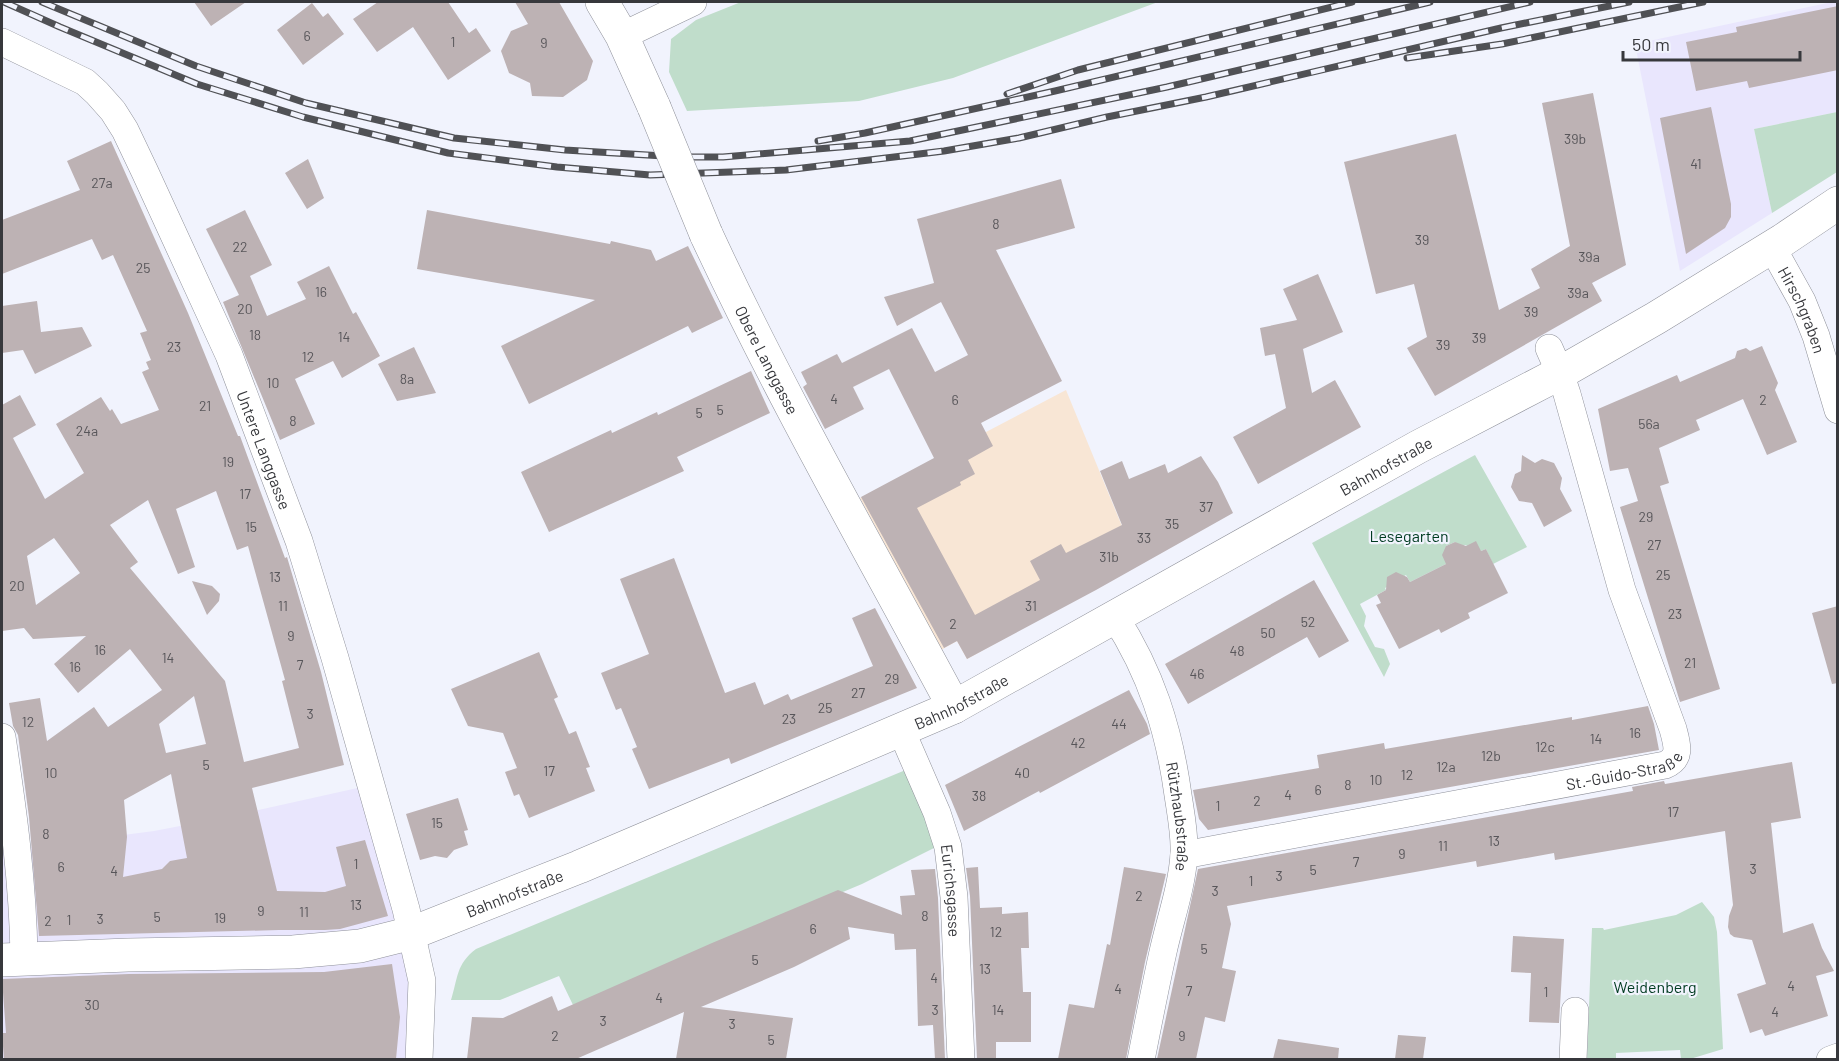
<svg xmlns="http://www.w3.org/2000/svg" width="1839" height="1061" font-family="Barlow,sans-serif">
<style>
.commercial{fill:#e9e6fd}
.education{fill:#f8e6d5}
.green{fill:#c0ddcb}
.building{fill:#bdb2b4;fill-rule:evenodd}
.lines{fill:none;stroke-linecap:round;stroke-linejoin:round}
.minor-casing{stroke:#8f919a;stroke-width:28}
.major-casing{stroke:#8f919a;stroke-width:34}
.minor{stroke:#fff;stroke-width:27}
.major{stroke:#fff;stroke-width:33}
.rail-casing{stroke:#505155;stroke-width:7}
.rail{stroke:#f1f3fd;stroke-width:4.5;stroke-dasharray:14;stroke-linecap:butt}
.major-bridge-casing{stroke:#8f919a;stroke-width:34;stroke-linecap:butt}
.major-bridge{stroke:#fff;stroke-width:33}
.labels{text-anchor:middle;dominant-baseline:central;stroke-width:4.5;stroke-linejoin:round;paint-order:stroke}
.number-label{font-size:14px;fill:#58565a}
.street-label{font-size:16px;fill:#37383c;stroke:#f1f3fd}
.park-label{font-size:16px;fill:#003b21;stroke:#f1f3fd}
</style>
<rect width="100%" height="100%" fill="#f1f3fd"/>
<path class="commercial" d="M1832 2H1837V112L1754 129 1772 213 1680 271 1635 44Z
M2 745 17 849 154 831 227 817 371 785 395 866 419 1059H2Z"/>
<path class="education" d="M1066 390 1138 565 967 659 957 641 941 650 860 498Z"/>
<path class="green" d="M741 2H1158L953 78 859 101 687 111 669 72 671 39 696 20Z
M1837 112V172L1772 213 1754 129Z
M1475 455 1527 547 1493 564 1486 549 1481 551 1465 545 1460 547 1455 542 1446 546V564L1410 582 1406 575 1401 578 1388 577 1389 586 1385 588 1386 590 1360 604 1366 616 1364 626 1375 647 1384 649 1390 664 1384 677 1312 543Z
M908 769 940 845 862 884 573 1005 559 976 500 1000H451C458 978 456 964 476 949Z
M1702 902 1714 917 1717 932 1723 1049 1690 1059H1681L1680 1050 1616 1053V1059L1587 1060 1592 928H1603L1604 930 1676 915Z"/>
<path class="building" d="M194 2H246L211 26Z
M378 2H448L469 33 476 28 491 51 448 80 413 27 377 52 353 19Z
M515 2H559L593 61 587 80 563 97 532 96 530 83 509 73 501 51 511 31 528 24Z
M312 3 323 17 328 13 344 34 303 65 277 30Z
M1838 6V70L1749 88 1747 81 1696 91 1686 42 1737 32 1736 27Z
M1593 93 1626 265 1592 283 1602 301 1435 396 1407 348 1427 337 1414 284 1376 294 1344 162 1456 134 1499 310 1540 288 1531 269 1570 246 1542 103Z
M1711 107 1731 204V217L1725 228 1686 254 1660 118Z
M111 141 188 313 238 436H240L285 558 287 557 321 672 344 765 252 788 277 891 325 892 346 886 336 847 365 840 388 916 340 929 325 930H279L39 936 29 817 18 735 13 726 9 703 40 698 47 741 94 707 108 727 162 690 130 649 78 693 54 664 86 636 33 639 24 628 2 631V405L20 395 36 425 13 438 45 499 84 473 56 424 101 397 110 411 112 409 121 424 159 410 142 372 149 369 146 362 151 360 140 333 147 331 113 255 102 260 92 239 2 274V220L80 190 67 161ZM216 491 237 550 248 546 285 680 282 681 299 748 244 762 225 681 130 568 138 562 110 525 148 500 178 574 195 567 176 509ZM54 538 80 573 36 605 27 556ZM194 696 206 744 166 753 159 724ZM171 774 187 858 170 861 162 869 123 877 127 837 124 800Z
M308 159 324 198 307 209 285 173Z
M1061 179 1075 228 996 250 1062 381 981 423 993 446 968 460 975 474 960 482 961 485 917 508 975 615 1040 580 1030 561 1061 544 1066 553 1122 525 1100 471 1122 461 1129 479 1165 464 1168 473 1201 456 1218 482 1233 513 1096 590 967 659 957 641 944 648 861 497 934 458 889 369 853 387 864 409 825 429 803 387 807 384 801 372 837 354 842 363 912 328 935 372 968 355 941 302 897 326 884 297 934 283 917 219Z
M245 210 272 265 250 276 267 316 306 299 297 282 329 266 353 314 356 312 380 356 342 378 333 361 295 379 315 424 280 440 223 302 239 295 206 229Z
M427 210 610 244 611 241 651 250 656 261 688 246 723 318 692 333 688 326 529 404 501 346 595 300 417 269Z
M1318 274 1343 332 1303 349 1312 393 1335 380 1361 427 1258 484 1233 437 1286 408 1275 354 1265 356 1260 328 1297 320 1283 289Z
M37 301 41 332 82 327 92 346 35 374 23 350 2 353V306Z
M1762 346 1778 383 1775 390 1797 442 1767 455 1743 399 1696 420 1700 430 1659 448 1669 483 1660 486 1720 689 1680 702 1620 507 1638 501 1628 468 1610 471 1598 409 1677 375 1680 382 1735 358 1737 351 1746 348 1750 351Z
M414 347 436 393 397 401 378 364Z
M751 371 770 413 677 457 684 471 549 532 521 472 611 430 612 433 657 412 658 415Z
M1522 455 1535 463 1542 459 1554 463 1562 478 1560 489 1572 511 1544 527 1532 503 1519 501 1511 487 1515 474 1521 471Z
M1476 541 1481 551 1486 549 1508 593 1468 613 1470 618 1441 633 1439 629 1399 649 1376 605 1381 603 1377 595 1386 590 1387 577 1396 572 1407 577 1410 582 1446 564 1442 555 1446 546 1455 542 1466 546Z
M674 558 725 693 755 682 764 705 788 694 791 700 873 666 852 618 875 608 917 688 731 764 729 758 649 789 632 749 637 747 621 708 616 710 601 673 649 654 620 579Z
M1314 580 1349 641 1319 658 1307 637 1188 704 1165 664Z
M192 581 212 586 220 594 219 601 207 615Z
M1838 606V683L1832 684 1812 613Z
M539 652 558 697 554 699 569 734 576 731 590 767 586 768 595 791 529 818 519 794 514 796 505 772 517 768 503 733 468 726 451 689Z
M1129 690 1147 724 1150 734 1040 793 1039 791 964 831 945 785Z
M1648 706 1654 724 1659 750 1208 830 1199 819 1193 790 1319 768 1317 755 1384 743 1385 749 1572 717V720Z
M1792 762 1801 818 1771 823 1783 933 1813 923 1822 948 1834 971 1816 976 1828 1016 1765 1036 1762 1029 1750 1033 1737 994 1766 984 1752 940 1734 937 1730 934 1728 927 1729 916 1733 905 1725 831 1555 860 1554 853 1477 867 1476 861 1227 906 1231 924 1222 968 1236 971 1225 1022 1205 1017 1196 1059H1157L1198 869 1633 791 1632 787 1664 781 1665 784Z
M458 798 468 830 464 831 468 845 454 850 447 858 435 856 420 860 406 814Z
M978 867 980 908 1002 907V914L1028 912 1029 948H1021L1023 992H1031V1042H996V1059H977L970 896 966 868Z
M1124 867 1166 874 1145 962 1126 1059H1058L1069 1004 1094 1008 1107 944 1110 945Z
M935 869 938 898 945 1059H935L933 1025 918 1026 916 949 895 950 894 934 848 927 850 939 794 967 701 1007 793 1018 786 1059H676L684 1012 576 1059H467L472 1017 503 1018 552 996 558 1011 712 943 838 890 902 915 900 896 915 895 911 870Z
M1513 936 1564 939 1559 1023 1529 1022 1531 973 1511 972Z
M392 964 400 1017 396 1059H4L2 1033H6L2 979 129 974 324 972Z
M1398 1035 1426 1037 1423 1059H1395Z
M1278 1039 1339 1048 1338 1059H1273Z"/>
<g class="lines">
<defs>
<g id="minor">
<path d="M622 36 693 2"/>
<path id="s1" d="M2 42 85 82 97 93 113 111 125 130 145 172 229 355 299 541 335 658 406 909 422 981 419 1060"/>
<path id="s2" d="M1772 247 1802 301 1816 336 1838 410"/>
<path id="s3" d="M1115 617C1151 673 1169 729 1178 795 1181 815 1185 835 1184 854 1182 887 1170 920 1163 952 1155 988 1148 1024 1141 1060"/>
<path id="s4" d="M901 730 937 813 948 847 954 897 961 1060"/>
<path d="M2 737C13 810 23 883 24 957"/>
<path id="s5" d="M1184 855 1665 765C1682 758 1677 744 1673 729L1622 590 1567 394 1560 373 1549 348"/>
<path d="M1573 1060 1575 1011"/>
<path d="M1830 1060 1838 1057"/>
</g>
<g id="major">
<path d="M602 2 622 36 654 107"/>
<path id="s6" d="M706 234C781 396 870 550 954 707"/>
<path id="s7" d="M2 960 128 955 293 952 360 946 412 933 579 867 954 707 1418 447 1560 373 1656 318 1783 240 1838 203"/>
</g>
</defs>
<use href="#minor" class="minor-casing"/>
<use href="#major" class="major-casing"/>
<use href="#minor" class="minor"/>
<use href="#major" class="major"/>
<defs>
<path id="rail" d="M4 2 60 27 197 84 303 117 448 153 557 167 650 175 786 170 944 151 1019 138 1107 117 1206 97 1501 28 1629 2
M42 2 196 66 306 103 454 138 565 150 680 157H723L910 141 1167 87 1530 2
M1407 58 1502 44 1703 2
M1007 94 1078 70 1352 2
M818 141 865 133 1055 91 1430 2"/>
</defs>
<use href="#rail" class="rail-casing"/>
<use href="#rail" class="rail"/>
<defs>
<path id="major-bridge" d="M654 107 706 234"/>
</defs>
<use href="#major-bridge" class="major-bridge-casing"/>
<use href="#major-bridge" class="major-bridge"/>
</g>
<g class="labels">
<g class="number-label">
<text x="307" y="35">6</text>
<text x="453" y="41">1</text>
<text x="544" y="42">9</text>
<text x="1575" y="138">39b</text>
<text x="1696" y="163">41</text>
<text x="102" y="182">27a</text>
<text x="996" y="223">8</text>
<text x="1422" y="239">39</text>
<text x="240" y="246">22</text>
<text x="1589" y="256">39a</text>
<text x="143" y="267">25</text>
<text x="321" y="291">16</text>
<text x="1578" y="292">39a</text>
<text x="245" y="308">20</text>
<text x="1531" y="311">39</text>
<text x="255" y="334">18</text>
<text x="344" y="336">14</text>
<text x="1479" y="337">39</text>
<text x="1443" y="344">39</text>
<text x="174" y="346">23</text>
<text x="308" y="356">12</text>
<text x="407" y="378">8a</text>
<text x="273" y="382">10</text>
<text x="834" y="398">4</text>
<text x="955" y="399">6</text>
<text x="1763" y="399">2</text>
<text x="205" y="405">21</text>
<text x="720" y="409">5</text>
<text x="699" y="412">5</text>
<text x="293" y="420">8</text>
<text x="1649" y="423">56a</text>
<text x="87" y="430">24a</text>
<text x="228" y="461">19</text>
<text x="245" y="493">17</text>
<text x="1206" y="506">37</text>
<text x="1646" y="516">29</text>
<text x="1172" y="523">35</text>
<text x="251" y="526">15</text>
<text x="1144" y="537">33</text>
<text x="1654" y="544">27</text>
<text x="1109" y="556">31b</text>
<text x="1663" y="574">25</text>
<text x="275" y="576">13</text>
<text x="17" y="585">20</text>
<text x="283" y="605">11</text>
<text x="1031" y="605">31</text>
<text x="1675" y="613">23</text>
<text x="1308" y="621">52</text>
<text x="953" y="623">2</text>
<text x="1268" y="632">50</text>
<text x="291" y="635">9</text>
<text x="100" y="649">16</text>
<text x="1237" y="650">48</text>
<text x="168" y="657">14</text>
<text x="1690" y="662">21</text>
<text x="300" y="664">7</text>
<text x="75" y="666">16</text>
<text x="1197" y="673">46</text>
<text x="892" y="678">29</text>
<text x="858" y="692">27</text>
<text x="825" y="707">25</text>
<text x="310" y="713">3</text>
<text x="789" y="718">23</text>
<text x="28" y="721">12</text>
<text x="1119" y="723">44</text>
<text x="1635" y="732">16</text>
<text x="1596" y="738">14</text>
<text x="1078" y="742">42</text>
<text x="1545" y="746">12c</text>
<text x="1491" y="755">12b</text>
<text x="206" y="764">5</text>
<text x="1446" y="766">12a</text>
<text x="549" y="770">17</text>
<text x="51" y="772">10</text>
<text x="1022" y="772">40</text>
<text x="1407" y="774">12</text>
<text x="1376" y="779">10</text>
<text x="1348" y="784">8</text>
<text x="1318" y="789">6</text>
<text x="1288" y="794">4</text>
<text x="979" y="795">38</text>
<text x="1257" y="800">2</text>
<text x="1218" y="805">1</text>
<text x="1673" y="811">17</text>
<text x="437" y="822">15</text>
<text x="46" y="833">8</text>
<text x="1494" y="840">13</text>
<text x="1443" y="845">11</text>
<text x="1402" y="853">9</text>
<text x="1356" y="861">7</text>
<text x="356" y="863">1</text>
<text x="61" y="866">6</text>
<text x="1753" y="868">3</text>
<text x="1313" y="869">5</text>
<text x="114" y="870">4</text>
<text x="1279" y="875">3</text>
<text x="1251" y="880">1</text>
<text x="1215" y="890">3</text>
<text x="1139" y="895">2</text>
<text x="356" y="904">13</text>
<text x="261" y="910">9</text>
<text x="304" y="911">11</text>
<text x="925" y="915">8</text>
<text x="157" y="916">5</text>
<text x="220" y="917">19</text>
<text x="100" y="918">3</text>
<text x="69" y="919">1</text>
<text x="48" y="920">2</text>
<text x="813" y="928">6</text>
<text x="996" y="931">12</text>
<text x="1204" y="948">5</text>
<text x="755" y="959">5</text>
<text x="985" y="968">13</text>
<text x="934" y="977">4</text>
<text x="1791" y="985">4</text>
<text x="1118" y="988">4</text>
<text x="1189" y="990">7</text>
<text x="1546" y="991">1</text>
<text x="659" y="997">4</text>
<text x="92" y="1004">30</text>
<text x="935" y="1009">3</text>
<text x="998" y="1009">14</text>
<text x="1775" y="1011">4</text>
<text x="603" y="1020">3</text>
<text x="732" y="1023">3</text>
<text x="555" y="1035">2</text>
<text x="1182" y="1035">9</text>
<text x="771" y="1039">5</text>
</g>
<g class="street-label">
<text stroke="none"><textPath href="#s2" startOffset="70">Hirschgraben</textPath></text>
<text stroke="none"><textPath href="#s6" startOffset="140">Obere Langgasse</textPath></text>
<text stroke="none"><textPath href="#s1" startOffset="504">Untere Langgasse</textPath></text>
<text stroke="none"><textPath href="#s7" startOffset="1494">Bahnhofstraße</textPath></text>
<text stroke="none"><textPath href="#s7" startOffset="1008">Bahnhofstraße</textPath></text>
<text stroke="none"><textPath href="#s5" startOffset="448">St.-Guido-Straße</textPath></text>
<text stroke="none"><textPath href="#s3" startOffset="212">Rützhaubstraße</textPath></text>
<text stroke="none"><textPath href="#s4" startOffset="170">Eurichsgasse</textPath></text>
<text stroke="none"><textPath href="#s7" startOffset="522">Bahnhofstraße</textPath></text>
</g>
<g class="park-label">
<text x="1409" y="535">Lesegarten</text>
<text x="1655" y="986">Weidenberg</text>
</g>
</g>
<rect width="1839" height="1061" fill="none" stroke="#37383c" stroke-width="6"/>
<path d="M1623 51v9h177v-9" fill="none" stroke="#37383c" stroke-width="3"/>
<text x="1632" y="51" font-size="18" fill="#37383c" stroke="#f1f3fd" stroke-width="4.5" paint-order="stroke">50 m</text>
</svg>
